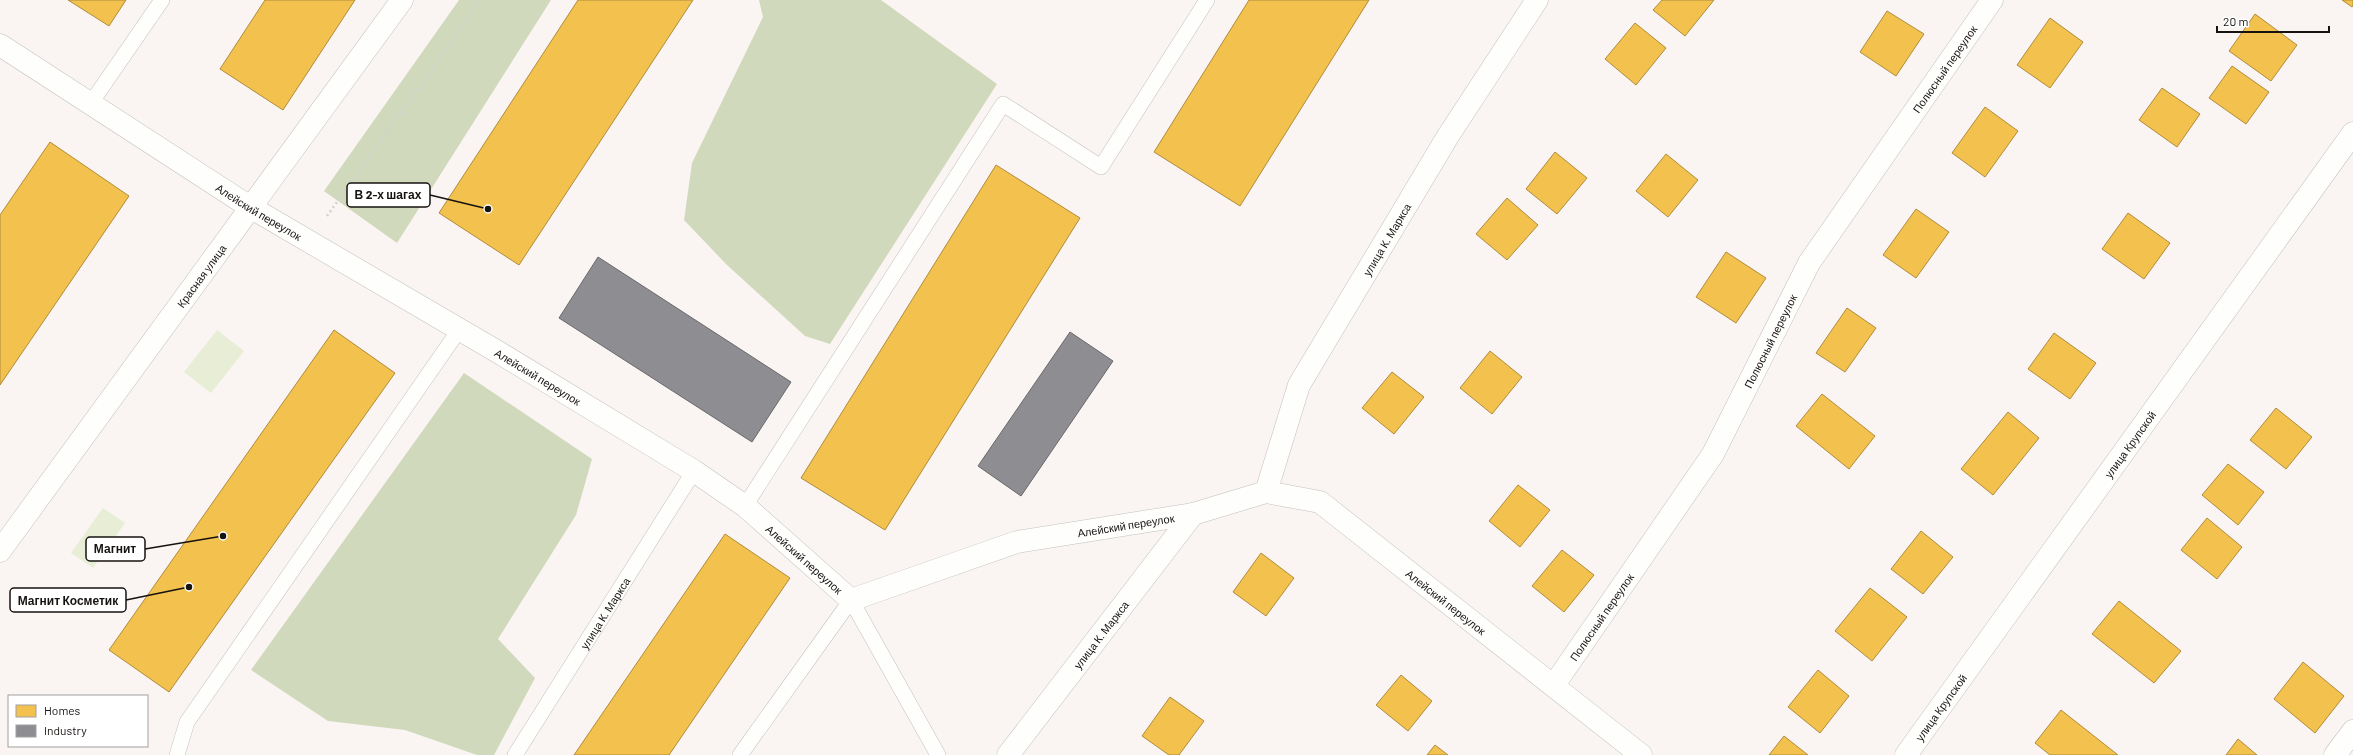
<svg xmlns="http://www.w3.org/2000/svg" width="2353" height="755" font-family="Barlow,sans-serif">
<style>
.green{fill:#e7eed5}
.forest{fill:#d1d9bc}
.homes{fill:#f2c14e;stroke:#b08c3b}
.industry{fill:#8d8d92;stroke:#69686b}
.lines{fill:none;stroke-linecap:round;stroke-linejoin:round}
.lane-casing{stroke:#c4c0bd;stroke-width:16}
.street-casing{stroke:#c4c0bd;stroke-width:23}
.secondary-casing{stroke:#c4c0bd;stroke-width:23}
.path{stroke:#d3d1d0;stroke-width:2.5;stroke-dasharray:2 3;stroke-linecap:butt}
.lane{stroke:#fefefd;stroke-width:15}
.street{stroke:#fefefd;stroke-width:22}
.secondary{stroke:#fefefd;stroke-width:22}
.labels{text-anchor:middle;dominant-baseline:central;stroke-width:4;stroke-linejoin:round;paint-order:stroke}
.street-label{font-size:11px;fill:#161210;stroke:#fff}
.leader{fill:none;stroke:#161210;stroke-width:1.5}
.callout-dot{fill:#161210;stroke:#fff;stroke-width:1.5}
.callout{fill:#fff;stroke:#161210;stroke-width:1.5}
.callout-label{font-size:12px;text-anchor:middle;font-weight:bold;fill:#161210}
</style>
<rect width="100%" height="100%" fill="#faf5f2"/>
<path class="green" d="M217 330 244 351 211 393 184 372Z
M103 508 125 523 93 568 71 553Z"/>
<path class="forest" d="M459 0H551L397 243 324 191Z
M759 0H881L997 84 830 344 805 336 727 265 684 220 692 163 763 17Z
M464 373 592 459 576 515 498 639 535 678 494 755H477L405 730 328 721 251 670Z"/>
<path class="homes" d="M68 0H126L109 26Z
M265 0H355L283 110 220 69Z
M578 0H693L519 265 439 213Z
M1249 0H1369L1240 206 1154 152Z
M1662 0H1714L1685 36 1653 10Z
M2342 0H2353V5L2352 7Z
M1887 11 1924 34 1896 76 1860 52Z
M2255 14 2297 45 2271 81 2229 51Z
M2050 18 2083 42 2050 88 2017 65Z
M1635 23 1666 48 1636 85 1605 59Z
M2232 66 2269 92 2246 124 2209 98Z
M2162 88 2200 114 2177 147 2139 120Z
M1985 107 2018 131 1985 177 1952 153Z
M50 142 129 196 0 385V215Z
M1555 152 1587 178 1557 214 1526 189Z
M1666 154 1698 180 1668 217 1636 191Z
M996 165 1080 218 885 530 801 478Z
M1507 198 1538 225 1507 260 1476 234Z
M1916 209 1949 232 1916 278 1883 255Z
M2128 213 2170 243 2144 279 2102 249Z
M1726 252 1766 278 1736 323 1696 297Z
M1847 308 1876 328 1845 372 1816 353Z
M334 330 395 373 169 692 109 650Z
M2054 333 2096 363 2070 399 2028 369Z
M1490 351 1522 377 1492 414 1460 388Z
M1392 372 1424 397 1394 434 1362 408Z
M1822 394 1875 436 1849 469 1796 426Z
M2276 408 2312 437 2286 469 2250 440Z
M2008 412 2039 438 1993 495 1961 469Z
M2228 464 2264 492 2238 525 2202 495Z
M1518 485 1550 510 1520 547 1489 521Z
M2207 518 2242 547 2217 579 2181 550Z
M1921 531 1953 557 1923 594 1891 569Z
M725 534 790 578 669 755H574Z
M1562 550 1594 575 1564 612 1532 586Z
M1261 553 1294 578 1266 616 1233 592Z
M1870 588 1907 617 1872 661 1835 631Z
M2119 601 2181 651 2154 683 2092 634Z
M2303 662 2344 696 2315 733 2274 699Z
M1818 670 1849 696 1820 733 1788 707Z
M1401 675 1432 701 1408 731 1376 705Z
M1170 697 1204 721 1179 755H1169L1142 736Z
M2061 710 2118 755H2050L2035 743Z
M1784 736 1808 755H1769Z
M2238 739 2257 755H2226Z
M1435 745 1448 755H1427Z"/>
<path class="industry" d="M598 257 791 382 752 442 559 318Z
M1070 332 1113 361 1021 496 978 466Z"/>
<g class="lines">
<defs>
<g id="lane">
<path d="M91 103 162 0"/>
<path d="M745 506 1003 104 1101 167 1207 0"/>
<path d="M177 755 187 722 459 330"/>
<path id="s1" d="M515 755 694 471"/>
<path d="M740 755 851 600 938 755"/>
</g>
<g id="street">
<path id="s2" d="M0 45 250 207 498 352 694 471 745 506 851 600 1017 542 1193 514 1266 492 1320 502 1641 755"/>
<path id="s3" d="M1266 492 1299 385 1448 136 1537 0"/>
<path id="s4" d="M1554 685 1713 454 1809 263 1992 0"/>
<path id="s5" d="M1008 755 1193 514"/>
<path id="s6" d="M1906 755 2353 133"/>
<path d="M2335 755 2353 731"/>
</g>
<g id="secondary">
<path id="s7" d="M0 551 402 0"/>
</g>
</defs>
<use href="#lane" class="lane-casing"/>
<use href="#street" class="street-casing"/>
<use href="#secondary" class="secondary-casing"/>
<path class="path" d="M327 216 481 0"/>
<use href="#lane" class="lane"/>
<use href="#street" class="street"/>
<use href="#secondary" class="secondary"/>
</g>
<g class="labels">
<g class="street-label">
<text stroke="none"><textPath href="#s4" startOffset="731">Полюсный переулок</textPath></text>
<text stroke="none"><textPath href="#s2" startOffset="308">Алейский переулок</textPath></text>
<text stroke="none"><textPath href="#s3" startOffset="282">улица К. Маркса</textPath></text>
<text stroke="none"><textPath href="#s7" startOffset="341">Красная улица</textPath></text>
<text stroke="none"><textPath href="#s4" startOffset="407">Полюсный переулок</textPath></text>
<text stroke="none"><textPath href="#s2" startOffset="632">Алейский переулок</textPath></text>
<text stroke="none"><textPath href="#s6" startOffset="383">улица Крупской</textPath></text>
<text stroke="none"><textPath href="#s2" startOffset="1304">Алейский переулок</textPath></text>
<text stroke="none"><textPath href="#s2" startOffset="956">Алейский переулок</textPath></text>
<text stroke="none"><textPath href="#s2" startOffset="1664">Алейский переулок</textPath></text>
<text stroke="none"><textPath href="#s1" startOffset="168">улица К. Маркса</textPath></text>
<text stroke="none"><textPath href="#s4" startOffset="83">Полюсный переулок</textPath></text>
<text stroke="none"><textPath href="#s5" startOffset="152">улица К. Маркса</textPath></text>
<text stroke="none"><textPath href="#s6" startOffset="59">улица Крупской</textPath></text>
</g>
</g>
<path class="leader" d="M488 209L430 195M223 536L145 549M189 587L126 600"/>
<g class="callout-dot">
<circle cx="488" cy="209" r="4"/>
<circle cx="223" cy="536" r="4"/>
<circle cx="189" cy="587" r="4"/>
</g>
<g class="callout">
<rect x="347" y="183" width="83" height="24" rx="4"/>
<rect x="86" y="537" width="59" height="24" rx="4"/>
<rect x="10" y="588" width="116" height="24" rx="4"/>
</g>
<g class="callout-label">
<text x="388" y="199">В 2-х шагах</text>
<text x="115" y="553">Магнит</text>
<text x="68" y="605">Магнит Косметик</text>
</g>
<rect x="8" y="695" width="140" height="52" fill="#ffffff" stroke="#a2a09f"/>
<rect x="16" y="705" width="20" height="12" fill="#f2c14e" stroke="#a2a09f"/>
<text x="44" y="715" font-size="12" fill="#161210">Homes</text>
<rect x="16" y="725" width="20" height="12" fill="#8d8d92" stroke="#a2a09f"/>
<text x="44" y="735" font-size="12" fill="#161210">Industry</text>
<path d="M2217 26v6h112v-6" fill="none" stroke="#161210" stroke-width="2"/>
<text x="2223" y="26" font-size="12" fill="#161210" stroke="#ffffff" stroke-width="3" paint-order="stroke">20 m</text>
</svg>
